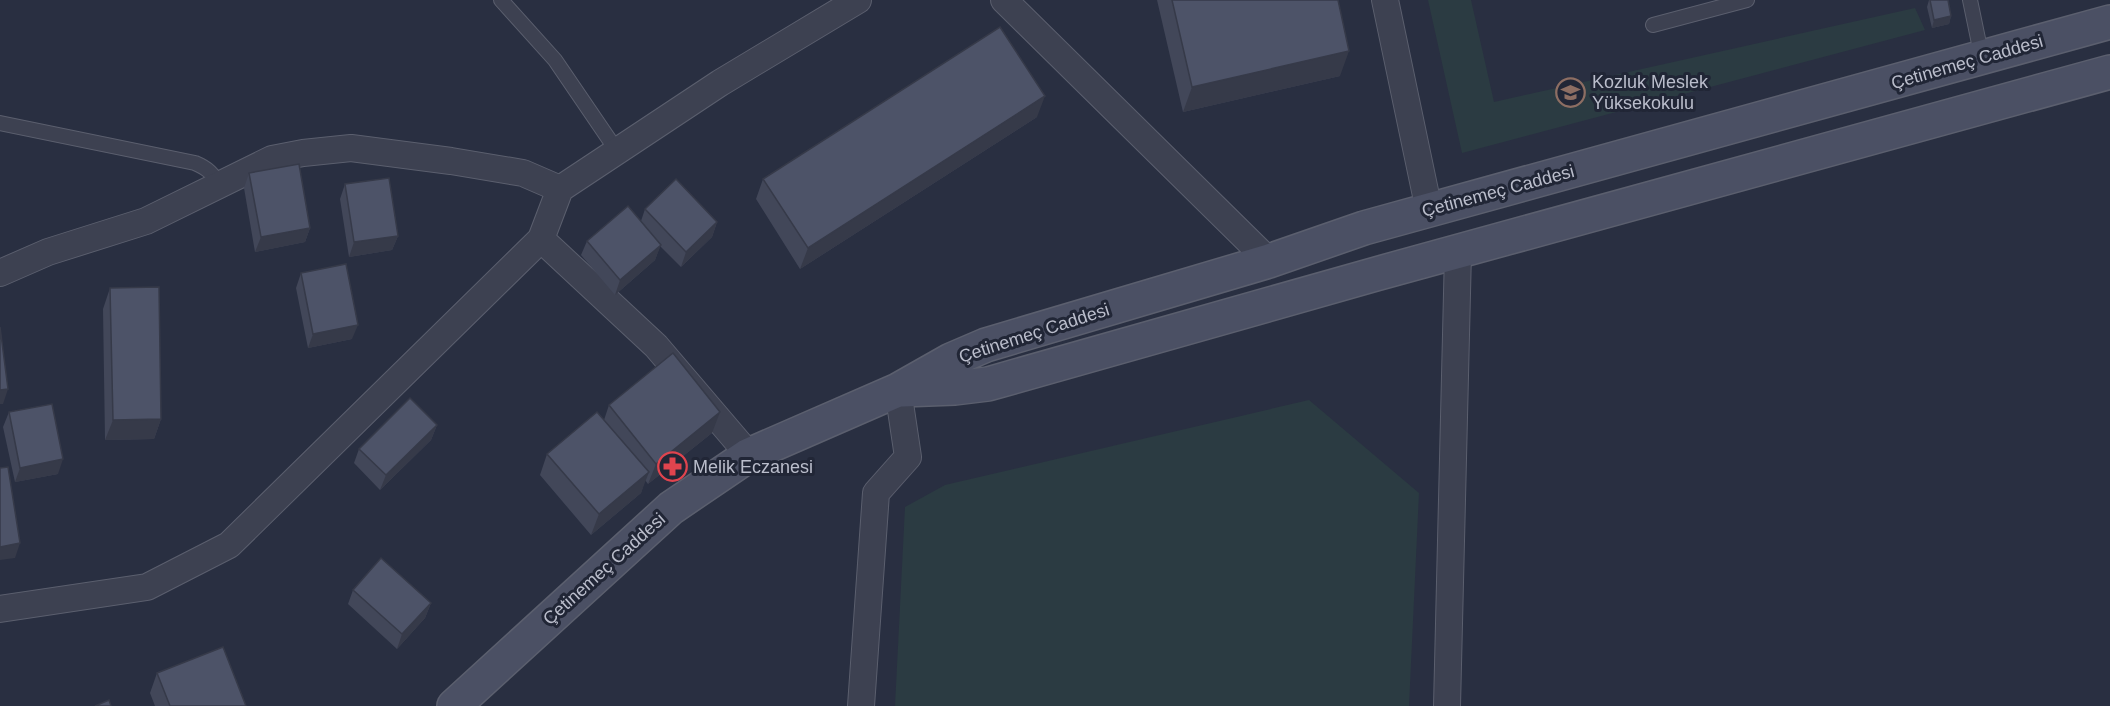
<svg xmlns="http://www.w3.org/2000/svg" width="2110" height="706" font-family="Helvetica,sans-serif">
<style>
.green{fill:#2b3b42}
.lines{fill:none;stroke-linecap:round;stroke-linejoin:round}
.service-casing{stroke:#5b5f6e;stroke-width:16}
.minor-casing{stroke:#5b5f6e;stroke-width:28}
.secondary-casing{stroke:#5b5f6e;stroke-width:36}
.service{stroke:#3d4151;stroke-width:14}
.minor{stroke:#3d4151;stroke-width:26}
.secondary{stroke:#4b5064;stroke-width:33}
.wall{fill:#424759}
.shaded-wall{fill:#363a49}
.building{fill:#4d5368;stroke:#363a49;stroke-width:1.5}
.labels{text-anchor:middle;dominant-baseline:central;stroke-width:6;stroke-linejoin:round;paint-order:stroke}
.street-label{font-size:18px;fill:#babdcb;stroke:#212636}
.poi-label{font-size:18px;fill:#babdcb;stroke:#212636;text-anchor:start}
</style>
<rect width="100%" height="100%" fill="#292f41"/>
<path class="green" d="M1428 0H1471L1494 102 1915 8 1925 30 1462 153Z
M1309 400 1419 493 1409 706H895L905 507 945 485Z"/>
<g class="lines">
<defs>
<path id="service" d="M501 0 555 60 617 151
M1970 0 1982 58
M1653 25 1747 0
M0 123 195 163C207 168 214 174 219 186"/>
<path id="minor" d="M1004 0 1269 261
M1385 0 1429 210
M541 239 560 189 720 83 858 0
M0 273 48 252 146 221 272 159 303 153 351 148 451 161 523 173 560 189
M0 609 147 587 229 545 541 239 656 346 749 455
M861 706 876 493 908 457 898 390
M1447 706 1458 252"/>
<path id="secondary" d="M902 390 955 388 988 384 1376 274 2110 72
M454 706 671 508 749 455 898 390 951 360 986 345 1269 261 1364 228 2110 22"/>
</defs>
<use href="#service" class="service-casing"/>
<use href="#minor" class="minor-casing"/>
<use href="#secondary" class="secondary-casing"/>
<use href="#service" class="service"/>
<use href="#minor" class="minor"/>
<use href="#secondary" class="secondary"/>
</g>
<path class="wall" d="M1157 0H1338L1340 76 1183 112Z
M1929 0H1948L1951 16 1949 24 1932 28 1927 7Z
M1037 117 800 269 756 199 763 179Z
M249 173 310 228 305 242 255 252 244 188Z
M345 184 398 236 392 250 349 257 340 199Z
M645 209 717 222 712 237 681 267 660 246 655 260 615 295 581 255 587 241 641 221Z
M301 273 352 339 308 348 296 288Z
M110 288 161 419 154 439 105 440 103 309Z
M609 405 712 433 648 484 645 480 641 493 591 535 540 475 547 454 604 420Z
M9 412 58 474 15 482 3 427Z
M437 425 431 440 380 490 354 463 359 449Z
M353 590 431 603 425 618 397 649 348 604Z
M157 673 246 706H155L150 693Z"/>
<path class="shaded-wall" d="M1951 16 1949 24 1932 28 1934 20Z
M1349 51 1340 76 1183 112 1192 87Z
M1045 96 1037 117 800 269 808 248Z
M717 222 712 237 681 267 686 252Z
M310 228 305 242 255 252 261 237Z
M398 236 392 250 349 257 354 242Z
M661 245 655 260 615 295 620 280Z
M358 325 352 339 308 348 313 334Z
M8 389 3 404H0V390Z
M720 412 712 433 648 484 656 464Z
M161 419 154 439 105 440 113 420Z
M437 425 431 440 380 490 386 475Z
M63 459 58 474 15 482 20 468Z
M649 472 641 493 591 535 599 514Z
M20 543 15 558 0 560V547Z
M431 603 425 618 397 649 402 634Z"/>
<path class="building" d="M1172 0H1338L1349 51 1192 87Z
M1930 0H1948L1951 16 1934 20Z
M1000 27 1045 96 808 248 763 179Z
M299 164 310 228 261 237 249 173Z
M389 178 398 236 354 242 345 184Z
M676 179 717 222 686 252 645 209Z
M628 206 661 245 620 280 587 241Z
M346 264 358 325 313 334 301 273Z
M159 287 161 419 113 420 110 288Z
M0 327 8 389 0 390Z
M673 353 720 412 656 464 609 405Z
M410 398 437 425 386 475 359 449Z
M52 404 63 459 20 468 9 412Z
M597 412 649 472 599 514 547 454Z
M8 467 20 543 0 547V468Z
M381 558 431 603 402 634 353 590Z
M223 647 246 706H170L157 673Z
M109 700 111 706H95Z"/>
<defs>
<symbol id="university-ring" viewBox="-11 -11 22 22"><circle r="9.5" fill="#212636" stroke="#8d6e63" stroke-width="1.5"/><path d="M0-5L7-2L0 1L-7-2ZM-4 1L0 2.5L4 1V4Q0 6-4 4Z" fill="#8d6e63"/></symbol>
<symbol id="pharmacy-ring" viewBox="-11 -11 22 22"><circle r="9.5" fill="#212636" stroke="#e0444e" stroke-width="1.5"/><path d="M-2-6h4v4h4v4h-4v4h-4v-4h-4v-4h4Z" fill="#e0444e"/></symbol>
</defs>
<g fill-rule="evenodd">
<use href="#university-ring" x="1554" y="76" width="33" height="33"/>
<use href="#pharmacy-ring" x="656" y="450" width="33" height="33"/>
</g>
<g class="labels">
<g class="street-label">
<text transform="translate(1967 62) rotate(-16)">Çetinemeç Caddesi</text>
<text transform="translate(1498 191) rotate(-15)">Çetinemeç Caddesi</text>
<text transform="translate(1034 333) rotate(-18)">Çetinemeç Caddesi</text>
<text transform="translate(604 569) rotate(-42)">Çetinemeç Caddesi</text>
</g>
<g class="poi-label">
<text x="1592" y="82">Kozluk Meslek<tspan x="1592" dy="21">Yüksekokulu</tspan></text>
<text x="693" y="467">Melik Eczanesi</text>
</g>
</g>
</svg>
